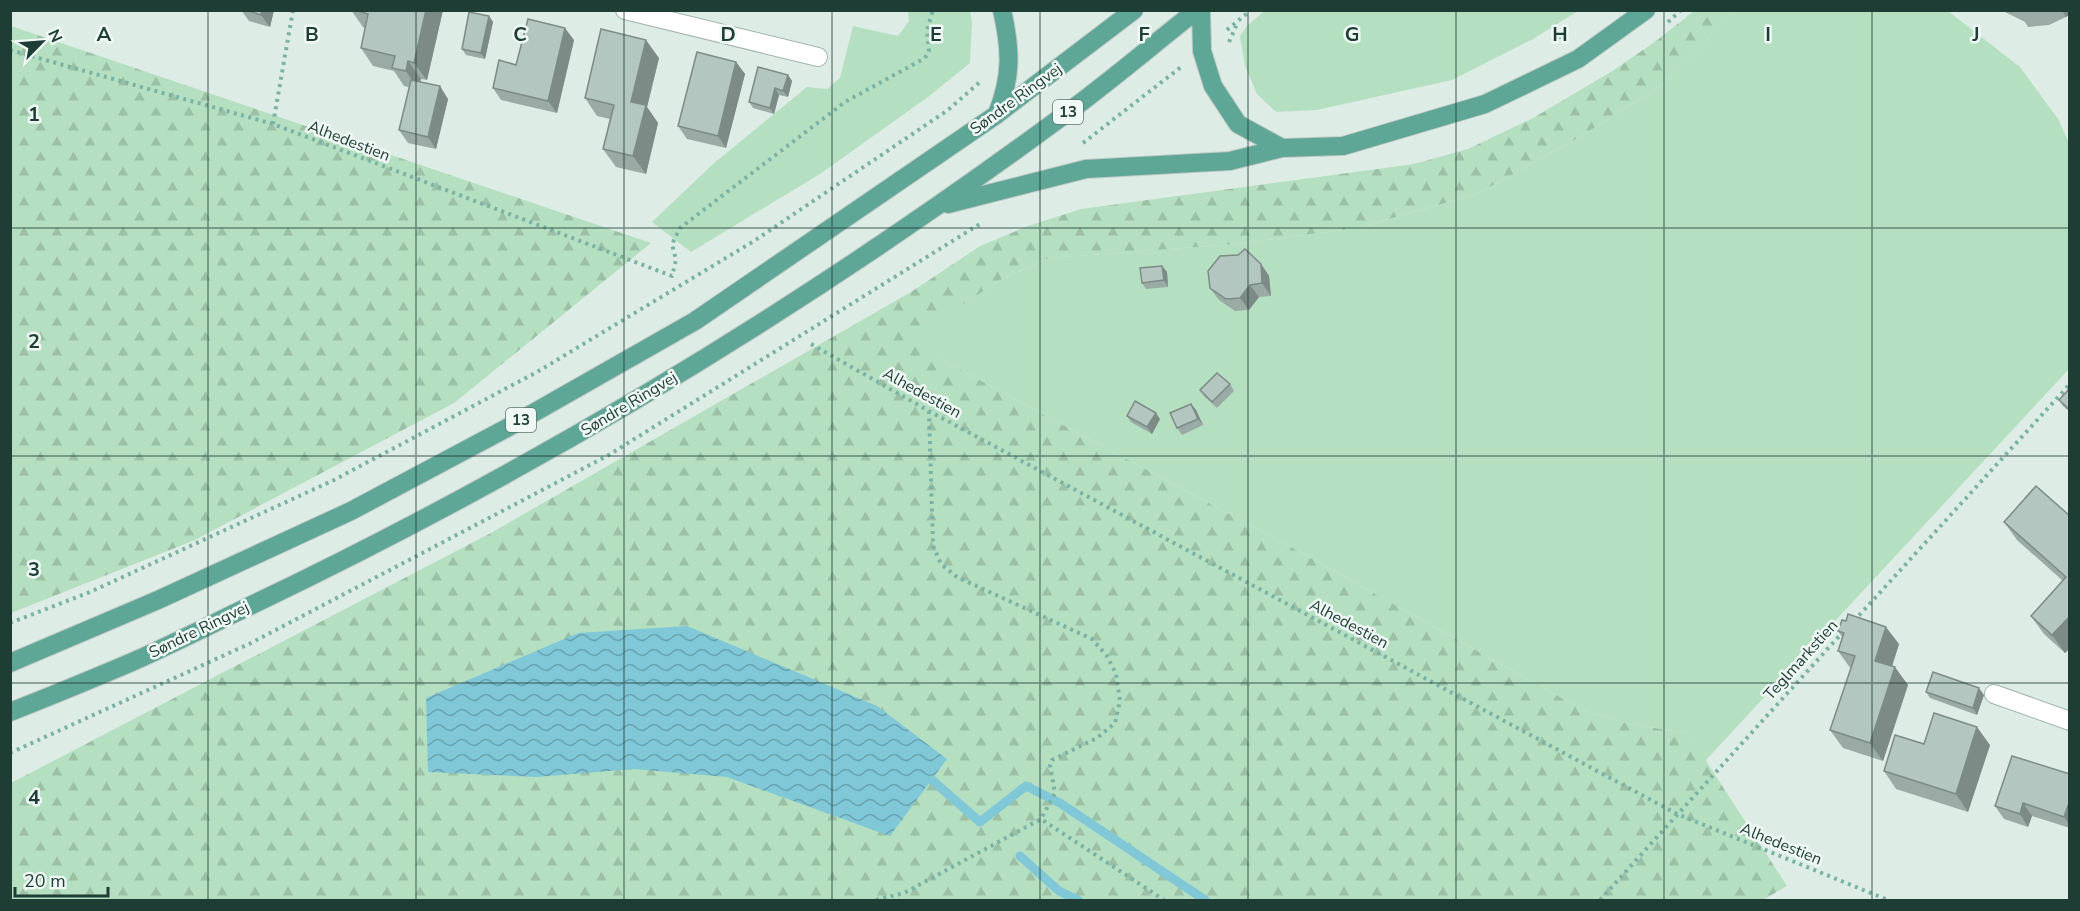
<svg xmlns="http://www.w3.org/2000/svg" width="2080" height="911" font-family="'Nunito Sans',sans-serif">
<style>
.green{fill:#b5dfc1}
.forest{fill:url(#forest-firs)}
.water{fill:url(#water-waves)}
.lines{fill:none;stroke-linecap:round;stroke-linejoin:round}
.stream{stroke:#80c7d7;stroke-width:9}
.minor-casing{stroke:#a1b4ad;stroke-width:20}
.primary-casing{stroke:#c0c9c6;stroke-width:20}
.path{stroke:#7bb2a3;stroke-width:4;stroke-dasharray:3 4.5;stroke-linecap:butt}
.minor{stroke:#fff;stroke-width:18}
.primary{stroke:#5ea695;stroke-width:18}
.wall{fill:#9aaaa4}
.shaded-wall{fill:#7d8b86}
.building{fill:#b3c6bf;stroke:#7d8b86;stroke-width:1.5}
.grid{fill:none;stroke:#1e3d35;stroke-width:1.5;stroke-opacity:0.55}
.labels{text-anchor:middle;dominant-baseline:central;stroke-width:5;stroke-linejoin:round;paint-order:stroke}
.shield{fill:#eff8f4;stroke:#5d756e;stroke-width:1.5}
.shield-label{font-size:15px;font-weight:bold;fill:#1e3d35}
.street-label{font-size:16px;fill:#1e3d35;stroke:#eff8f4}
.grid-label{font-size:20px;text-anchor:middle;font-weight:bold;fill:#1e3d35;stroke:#eff8f4;stroke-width:5;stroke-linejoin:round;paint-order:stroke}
</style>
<defs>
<pattern id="forest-firs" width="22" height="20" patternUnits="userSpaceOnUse" patternTransform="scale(1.5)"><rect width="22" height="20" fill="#b5dfc1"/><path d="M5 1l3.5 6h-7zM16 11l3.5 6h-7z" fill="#9bc0a6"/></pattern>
<pattern id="water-waves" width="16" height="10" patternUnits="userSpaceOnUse" patternTransform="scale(1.5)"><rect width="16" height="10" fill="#80c7d7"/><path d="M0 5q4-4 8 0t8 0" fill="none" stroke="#68a3af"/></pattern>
</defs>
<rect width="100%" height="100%" fill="#deece6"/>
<path class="green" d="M908 11H970L972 22 970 63 928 97 820 174 691 252 652 222 713 164 807 87 827 89 840 78 853 26 898 36 909 21Z
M1264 11V10L1578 11 1533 39 1452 80 1317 110 1276 112 1257 94 1245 66 1240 36 1247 26Z
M1735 11H1948L2020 67 2058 119 2069 143V369L1705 761 1688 733 1629 724 1585 711 1300 552 944 361 913 336 1002 279 1049 258 1237 244 1357 228 1477 194 1578 138 1662 85Z"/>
<path class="forest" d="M1694 11H1735L1662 85 1578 138 1477 194 1357 228 1237 244 1049 258 1002 279 914 336 944 361 1300 552 1585 711 1629 724 1688 733 1787 886 1763 900H11V783L489 534 911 292 980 246 1028 226 1081 209 1414 164 1468 149 1533 118 1614 70 1656 41Z
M11 26 651 243 454 403 195 540 11 613Z"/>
<path class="water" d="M687 626 877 706 947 759 890 836 727 777 634 769 536 777 428 772 426 698 578 633Z"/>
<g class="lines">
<path class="stream" d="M932 780 980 822 1026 786 1060 803 1205 900
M1020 856 1059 891 1078 900"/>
<defs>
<path id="minor" d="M625 10 818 57
M1994 694 2070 721"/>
<path id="primary" d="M1201 10 1202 51 1213 86 1238 124 1282 148
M997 114C1012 76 1011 50 1002 10
M948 204 1086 169 1230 161 1282 148 1343 146 1485 104 1578 59 1646 10
M10 663 158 600 351 511 507 428 695 321 996 115 1134 10
M10 712C51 696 92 679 132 662 175 643 216 622 258 602 540 467 808 304 1060 118 1107 84 1151 46 1197 10"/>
</defs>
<use href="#minor" class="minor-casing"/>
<use href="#primary" class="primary-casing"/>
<path class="path" d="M1668 22 1681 10
M1227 30 1251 10
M1552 41 1569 32
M1229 42 1237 24
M10 50 273 124 672 276 676 260 672 244 680 228 845 102 925 58 929 51 927 30 933 10
M273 124 293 10
M1083 143 1181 67
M811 344 929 411 1677 814 1888 900
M929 411 933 546 941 564 957 577 1092 639 1107 656 1116 674 1120 701 1115 723 1097 738 1052 760 1050 765 1055 793 1041 819
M1854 621 2070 384
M10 623 90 592 334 480 537 372 754 241 948 110 981 81
M10 753 249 644 607 456 983 222
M876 900 904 893 1041 819 1164 900
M1600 900 1842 633"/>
<use href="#minor" class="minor"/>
<use href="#primary" class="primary"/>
</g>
<path class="wall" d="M241 10H274L270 27 249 21Z
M351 10H443L427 80 421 79 420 82 448 99 436 149 408 143 399 130 409 87 404 86 394 71 373 66 361 48 365 28 363 27Z
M2001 10H2070V14L2066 17 2049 25 2028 27 2025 22Z
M489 16 493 22 485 59 466 55 462 49Z
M574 40 557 113 501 100 493 88 516 65Z
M659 58 647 107 658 123 646 174 616 167 603 149 610 119 597 116 585 98Z
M736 62 745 74 726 148 687 139 678 126Z
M788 75 792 81 788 97 779 95 774 114 753 108 749 102Z
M1261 264 1269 276 1271 296 1259 297 1249 310 1235 311 1219 300 1210 288Z
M1162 266 1167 272 1168 287 1146 289 1142 283Z
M1230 384 1234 391 1217 408 1205 397 1200 390Z
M2070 388V412L2063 406 2059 400Z
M1191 404 1196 410 1203 425 1182 435 1177 428Z
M1127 416 1160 419 1152 434 1131 422Z
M2070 516V648L2065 653 2044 634 2031 616 2063 581 2017 540 2004 522Z
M1838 631 1899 644 1892 666 1908 685 1883 761 1843 748 1830 730 1851 669 1838 651 1842 637Z
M1926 692 1984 695 1977 715 1930 698Z
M1990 745 1968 812 1896 789 1884 771Z
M2070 774V828L2032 816 2028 827 2004 819 1995 806Z"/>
<path class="shaded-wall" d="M262 10H274L270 27 261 15Z
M426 10H443L427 80 414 63Z
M2062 10H2070V14L2066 17Z
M489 16 493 22 485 59 481 53Z
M565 28 574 40 557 113 548 101Z
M646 40 659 58 647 107 658 123 646 174 633 156 631 102Z
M408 61 421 79 418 89 406 71Z
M736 62 745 74 726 148 718 136Z
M788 75 792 81 788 97 783 91Z
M440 86 448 99 436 149 428 137Z
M775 88 779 95 774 114 770 108Z
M1261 264 1269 276 1271 296 1262 283Z
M1162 266 1167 272 1168 287 1164 280Z
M1250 285 1259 297 1249 310 1240 298Z
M1191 404 1196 410 1203 425 1198 419Z
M1156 413 1160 419 1152 434 1147 427Z
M2070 616V648L2065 653 2052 635Z
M1886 627 1899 644 1888 679 1875 661Z
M1895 667 1908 685 1883 761 1870 743Z
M1979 688 1984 695 1977 715 1973 708Z
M1977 727 1990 745 1968 812 1956 794Z
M2070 800V825L2064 817Z
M2023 803 2032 816 2028 827 2020 814Z"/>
<path class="building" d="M246 10H262L261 15Z
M355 10H426L414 63 408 61 406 71 392 68 395 56 361 48 368 14Z
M469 12 489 16 481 53 462 49Z
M528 19 565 28 548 101 493 88 499 60 516 65Z
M601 29 646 40 631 102 646 105 633 156 603 149 614 105 585 98Z
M697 52 736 62 718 136 678 126Z
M758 67 788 75 783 91 775 88 770 108 749 102Z
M411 80 440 86 428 137 399 130Z
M1245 249 1261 264 1262 283 1250 285 1240 298 1226 299 1210 288 1208 271 1220 256 1238 255Z
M1162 266 1164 280 1142 283 1140 268Z
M1217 373 1230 384 1212 402 1200 390Z
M2070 388V410L2059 400Z
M1135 401 1156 413 1147 427 1127 416Z
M1191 404 1198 419 1177 428 1170 413Z
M2036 486 2070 516V616L2052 635 2031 616 2066 577 2004 522Z
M1848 614 1886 627 1875 661 1895 667 1870 743 1830 730 1855 656 1838 651 1844 633 1838 631 1842 620 1846 621Z
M1933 672 1979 688 1973 708 1926 692Z
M1934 713 1977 727 1956 794 1884 771 1895 735 1924 744Z
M2012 756 2070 774V800L2064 817 2023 803 2020 814 1995 806Z"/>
<path class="grid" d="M208 10V900M416 10V900M624 10V900M832 10V900M1040 10V900M1248 10V900M1456 10V900M1664 10V900M1872 10V900M10 228H2070M10 456H2070M10 683H2070"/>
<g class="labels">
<g class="shield">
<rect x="1053" y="100" width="30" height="24" rx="4.5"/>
<rect x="506" y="408" width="30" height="24" rx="4.5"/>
</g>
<g class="shield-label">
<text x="1068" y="112">13</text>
<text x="521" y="420">13</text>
</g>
<g class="street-label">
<text transform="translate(1016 99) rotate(-36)">Søndre Ringvej</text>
<text transform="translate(349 141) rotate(21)">Alhedestien</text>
<text transform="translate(922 393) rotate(29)">Alhedestien</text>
<text transform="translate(629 404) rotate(-31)">Søndre Ringvej</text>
<text transform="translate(1349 624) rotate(28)">Alhedestien</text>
<text transform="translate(199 630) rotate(-26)">Søndre Ringvej</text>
<text transform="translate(1801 660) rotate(-48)">Teglmarkstien</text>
<text transform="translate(1781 844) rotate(22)">Alhedestien</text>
</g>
</g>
<g class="grid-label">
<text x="104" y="41">A</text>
<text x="312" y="41">B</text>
<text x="520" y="41">C</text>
<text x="728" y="41">D</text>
<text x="936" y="41">E</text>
<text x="1144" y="41">F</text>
<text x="1352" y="41">G</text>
<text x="1560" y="41">H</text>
<text x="1768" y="41">I</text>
<text x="1976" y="41">J</text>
<text x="34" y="121">1</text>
<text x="34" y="348">2</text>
<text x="34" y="576">3</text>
<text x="34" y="804">4</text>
</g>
<rect width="2080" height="911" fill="none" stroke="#1e3d35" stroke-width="24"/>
<g transform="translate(42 42) rotate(65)" stroke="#eff8f4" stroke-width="4.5" paint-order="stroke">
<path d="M0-4.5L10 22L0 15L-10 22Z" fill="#1e3d35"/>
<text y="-9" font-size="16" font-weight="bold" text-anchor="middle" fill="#1e3d35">N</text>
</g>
<path d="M15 887v9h93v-9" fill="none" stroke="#1e3d35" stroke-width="3"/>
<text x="24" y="887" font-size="18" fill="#1e3d35" stroke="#eff8f4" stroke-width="4.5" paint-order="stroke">20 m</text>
</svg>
